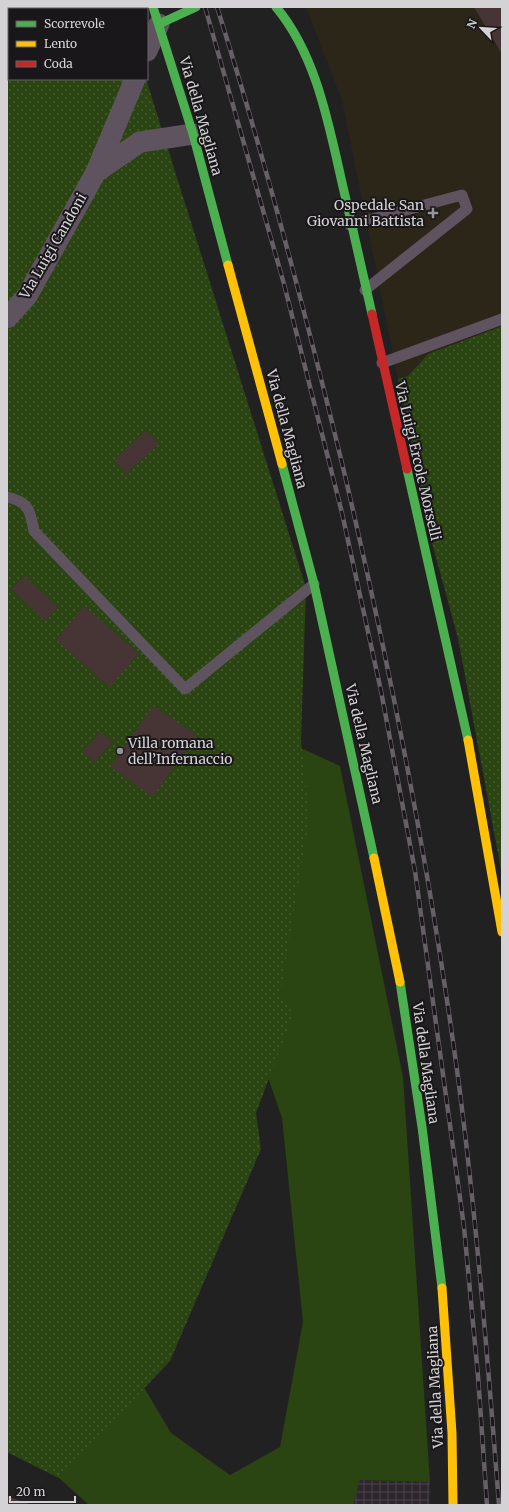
<svg xmlns="http://www.w3.org/2000/svg" width="509" height="1512" font-family="Merriweather,serif">
<style>
.industrial{fill:url(#industrial-grid)}
.medical{fill:#2c2618}
.grass{fill:#2a4412}
.park{fill:url(#park-dots)}
.building{fill:#463534}
.lines{fill:none;stroke-linecap:round;stroke-linejoin:round}
.lane{stroke:#605360;stroke-width:11}
.street{stroke:#605360;stroke-width:21}
.fast{stroke:#4caf50;stroke-width:9}
.slow{stroke:#ffc107;stroke-width:9}
.jam{stroke:#c62828;stroke-width:9}
.rail-casing{stroke:#665f66;stroke-width:4.5}
.rail{stroke:#191719;stroke-width:3;stroke-dasharray:9;stroke-linecap:butt}
.poi-dot{fill:#969496;stroke:#191719;stroke-width:1.5}
.labels{text-anchor:middle;dominant-baseline:central;stroke-width:4;stroke-linejoin:round;paint-order:stroke}
.street-label{font-size:14px;fill:#d4d2d4;stroke:#191719}
.poi-label{font-size:14px;fill:#d4d2d4;stroke:#191719;text-anchor:end}
</style>
<defs>
<pattern id="industrial-grid" width="8" height="8" patternUnits="userSpaceOnUse"><rect width="8" height="8" fill="#2d272d"/><path d="M0 4h8M4 0v8" fill="none" stroke="#4b454b"/></pattern>
<pattern id="park-dots" width="8" height="8" patternUnits="userSpaceOnUse"><rect width="8" height="8" fill="#2a4412"/><path d="M2 2h.1M6 6h.1" fill="none" stroke="#485e34" stroke-width="1.8" stroke-linecap="round"/></pattern>
</defs>
<rect width="100%" height="100%" fill="#222122"/>
<path class="industrial" d="M360 1480 430 1482 429 1505H353Z"/>
<path class="medical" d="M306 7H502V326L428 354 408 376 398 379 342 100Z"/>
<path class="grass" d="M264 731 340 766 403 1077 430 1482 360 1480 353 1505H89L59 1478 7 1452V1345L129 1362 171 1433 230 1475 280 1447 303 1322 282 1118 237 987Z"/>
<path class="park" d="M7 7H122V9H9V79H146L306 588 301 741 309 818 280 995 293 1014 256 1113 261 1149 170 1361 59 1478 7 1452Z
M502 326V875L458 638 432 543 398 379 408 376 428 354Z"/>
<path class="building" d="M474 7H502V54Z
M146 430 159 444 126 474 114 460Z
M24 576 58 607 45 621 11 589Z
M84 606 139 653 110 687 56 640Z
M153 706 196 735 153 797 110 767Z
M100 732 112 742 94 763 82 752Z
M7 1496 32 1505H7Z"/>
<g class="lines">
<path class="lane" d="M350 225 462 195 467 209 365 290
M382 363 502 319
M7 497C29 502 30 510 34 531L185 689 314 584"/>
<path class="street" d="M147 51 159 24
M96 172 140 142 193 134
M7 318 27 296 96 172 135 79"/>
<path class="fast" d="M153 7 193 134 228 265
M276 7C317 56 329 126 343 187 353 229 362 271 372 314
M159 24 196 7
M282 464 314 584 374 858
M407 469 468 740
M400 982 422 1127 442 1288"/>
<path class="slow" d="M228 265 282 464
M468 740 502 932
M374 858 400 982
M442 1288 452 1433 453 1505"/>
<path class="jam" d="M372 314 407 469"/>
<defs>
<path id="rail" d="M205 7 284 284 342 513 381 691 415 871 464 1227 478 1376 487 1505
M217 7C264 156 304 307 341 459 390 665 431 874 459 1085 477 1224 488 1364 499 1505"/>
</defs>
<use href="#rail" class="rail-casing"/>
<use href="#rail" class="rail"/>
</g>
<g class="poi-dot">
<path d="M431 207h4v4h4v4h-4v4h-4v-4h-4v-4h4z"/>
<circle cx="120" cy="751" r="4"/>
</g>
<g class="labels">
<g class="street-label">
<text transform="translate(201 116) rotate(74)">Via della Magliana</text>
<text transform="translate(53 246) rotate(-60)">Via Luigi Candoni</text>
<text transform="translate(287 429) rotate(75)">Via della Magliana</text>
<text transform="translate(418 461) rotate(77)">Via Luigi Ercole Morselli</text>
<text transform="translate(364 744) rotate(77)">Via della Magliana</text>
<text transform="translate(426 1063) rotate(82)">Via della Magliana</text>
<text transform="translate(435 1387) rotate(-93)">Via della Magliana</text>
</g>
<g class="poi-label">
<text x="424" y="205">Ospedale San<tspan x="424" dy="16">Giovanni Battista</tspan></text>
<text x="128" y="743" text-anchor="start">Villa romana<tspan x="128" dy="16">dell’Infernaccio</tspan></text>
</g>
</g>
<rect width="509" height="1512" fill="none" stroke="#d4d2d4" stroke-width="16"/>
<rect x="8" y="8" width="140" height="72" fill="#191719" stroke="#646264"/>
<rect x="16" y="21" width="20" height="6" fill="#4caf50" stroke="#646264"/>
<text x="44" y="28" font-size="12" fill="#d4d2d4">Scorrevole</text>
<rect x="16" y="41" width="20" height="6" fill="#ffc107" stroke="#646264"/>
<text x="44" y="48" font-size="12" fill="#d4d2d4">Lento</text>
<rect x="16" y="61" width="20" height="6" fill="#c62828" stroke="#646264"/>
<text x="44" y="68" font-size="12" fill="#d4d2d4">Coda</text>
<g transform="translate(481 28) rotate(295)" stroke="#191719" stroke-width="3" paint-order="stroke">
<path d="M0-3L7 15L0 10L-7 15Z" fill="#d4d2d4"/>
<text y="-6" font-size="11" font-weight="bold" text-anchor="middle" fill="#d4d2d4">N</text>
</g>
<path d="M10 1496v6h65v-6" fill="none" stroke="#d4d2d4" stroke-width="2"/>
<text x="16" y="1496" font-size="12" fill="#d4d2d4" stroke="#191719" stroke-width="3" paint-order="stroke">20 m</text>
</svg>
